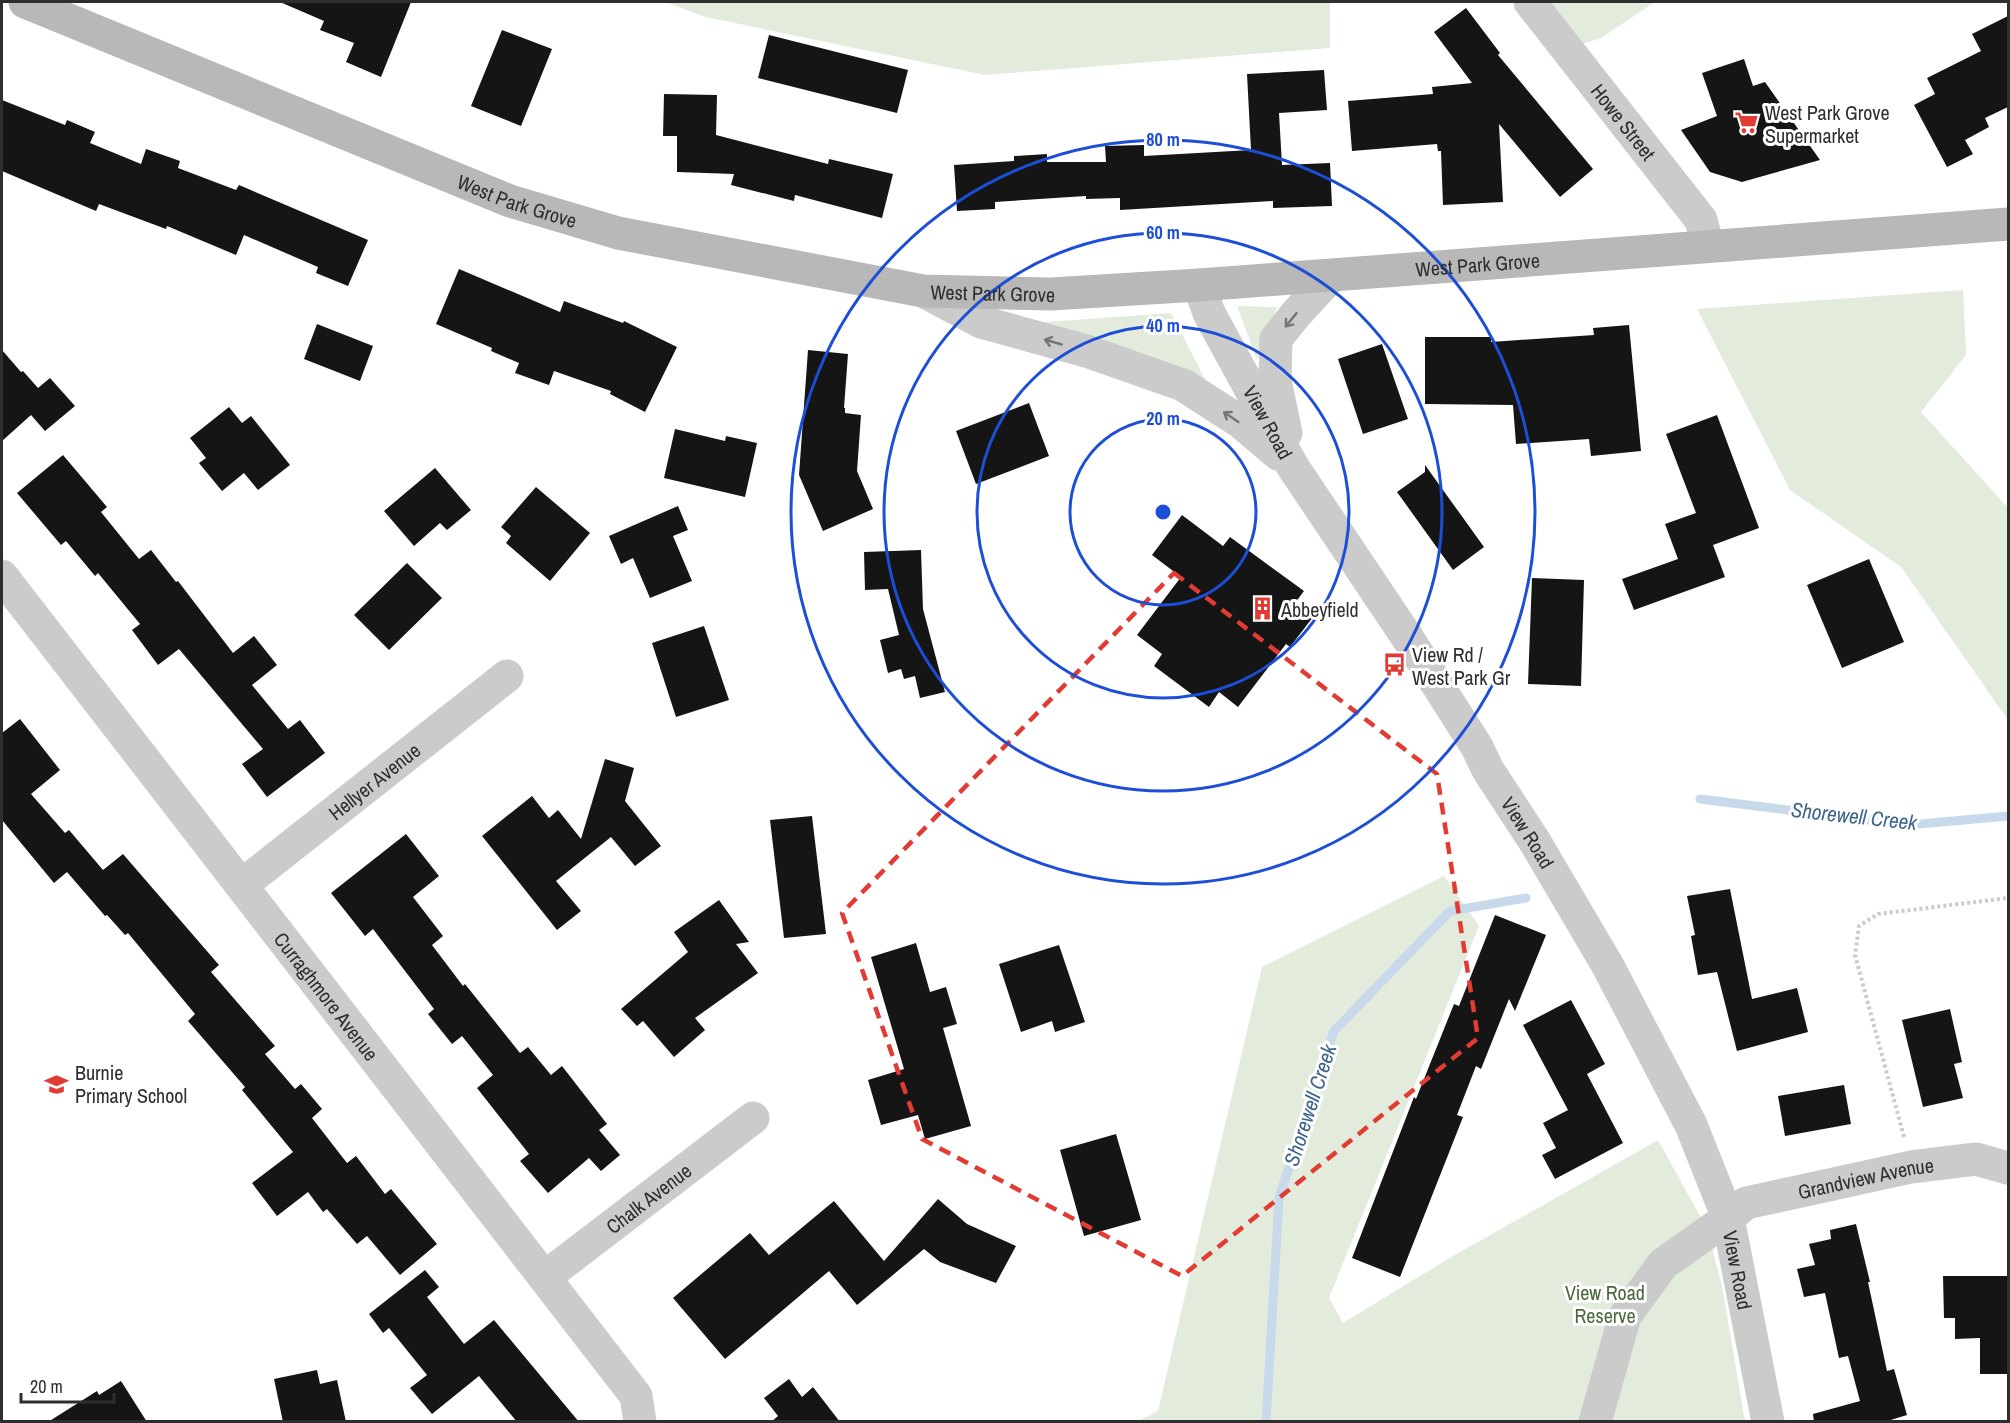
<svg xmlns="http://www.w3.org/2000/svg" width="2010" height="1423" font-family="'Archivo Narrow',sans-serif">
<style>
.green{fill:#e2ebdc}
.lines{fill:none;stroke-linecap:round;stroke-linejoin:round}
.stream{stroke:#c8d9eb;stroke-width:9}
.building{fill:#151515}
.path{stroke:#cbcbcb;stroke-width:4;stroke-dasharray:3 3;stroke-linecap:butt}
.minor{stroke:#cbcbcb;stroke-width:33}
.tertiary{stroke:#cbcbcb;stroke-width:33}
.secondary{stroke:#b8b8b8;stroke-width:33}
.oneway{stroke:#757575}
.marked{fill:none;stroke:#e13b33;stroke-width:4.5;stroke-dasharray:12 8;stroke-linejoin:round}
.ring{fill:none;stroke:#1d4ed8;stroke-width:3}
.labels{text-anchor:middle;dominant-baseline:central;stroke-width:6;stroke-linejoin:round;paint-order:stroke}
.poi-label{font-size:20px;fill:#2e2e2e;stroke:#fff;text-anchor:start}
.street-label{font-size:20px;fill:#2e2e2e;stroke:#fff}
.park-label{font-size:20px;fill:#4c683c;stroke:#fff}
.water-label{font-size:21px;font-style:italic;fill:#3e658e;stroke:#fff}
.centre{fill:#1d4ed8;stroke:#fff;stroke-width:3}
.ring-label{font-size:18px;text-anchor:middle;font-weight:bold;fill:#1d4ed8;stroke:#fff;stroke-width:6;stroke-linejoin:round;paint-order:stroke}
</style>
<rect width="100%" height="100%" fill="#fff"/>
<path class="green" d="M664 2H1330V48L985 75 706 17Z
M1530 2H1655L1601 38 1566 49Z
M1963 290 1966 355 1921 412 2008 508V720L1901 567 1790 490 1697 309Z
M1237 306 1277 307 1257 360Z
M1171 313 1207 383 1031 323Z
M1444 876 1479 926 1329 1298 1343 1323 1448 1259 1658 1140 1707 1229 1722 1286 1745 1421 1136 1422 1158 1411 1262 967Z"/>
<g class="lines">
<path class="stream" d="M1700 799 1909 825 2008 816
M1266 1422 1279 1198 1334 1031 1450 911 1526 898"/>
</g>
<path class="building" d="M280 2H411L381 77 346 62 354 43 320 30 324 21Z
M1466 8 1500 53 1498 55 1593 169 1560 197 1499 124 1503 202 1443 205 1441 151H1438L1437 144 1352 151 1348 101 1433 94 1432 87 1472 83 1434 32Z
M2008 16V107L1985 118 1989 127 1965 140 1973 154 1947 167 1914 105 1935 94 1927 78 1981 51 1972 34Z
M502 30 552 49 521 126 471 106Z
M769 35 908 70 897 113 758 78Z
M1744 59 1753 86 1765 82 1820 160 1742 182 1710 172 1681 130 1717 116 1702 73Z
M1324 70 1327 110 1279 113 1282 165 1330 163 1332 206 1273 208V201L1120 210V198L1086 199V196L995 202V209L957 211 954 165 1014 161V156L1047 154V162H1106L1105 146 1144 145V156L1251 150 1247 74Z
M664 94 717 95 716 135 828 164 829 159 893 174 882 218 795 195 794 201 731 185 734 174 677 172V136H663Z
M2 100 65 125 67 120 95 132 90 143 141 164 146 149 180 161 178 168 236 190 239 185 368 240 348 286 316 273 318 267 244 235 236 255 167 226 166 229 99 204 96 211 2 171Z
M459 269 560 312 564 301 623 323 624 321 677 347 645 412 610 394 611 391 554 371 549 385 515 373 519 363 491 351 492 348 436 324Z
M317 324 373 346 360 381 304 359Z
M1629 325 1641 451 1591 456 1589 439 1516 444 1513 405 1425 404V337H1491V342L1594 335 1593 328Z
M1382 344 1408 419 1363 434 1338 359Z
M2 350 21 372 23 371 38 388 50 378 75 406 45 431 31 415 2 441Z
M808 350 848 354 844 408H845V413L861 415 857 471 873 509 823 531 799 475Z
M1029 403 1049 456 976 484 956 431Z
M229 407 242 423 251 416 290 465 258 490 244 473 222 491 199 463 206 458 190 438Z
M1717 415 1759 528 1713 545 1725 577 1634 610 1622 579 1678 559 1665 524 1696 513 1666 434Z
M675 429 725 441 726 436 757 443 745 497 664 478Z
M63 455 107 507 101 512 139 559 151 550 176 582 178 581 233 653 254 636 277 665 252 685 288 729 300 720 325 753 267 797 242 764 263 749 179 649 158 665 132 630 140 624 98 573 95 576 66 541 61 545 17 493Z
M1425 465 1484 547 1453 570 1397 492 1425 472Z
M435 468 471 510 447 530 440 523 414 546 384 511Z
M536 487 590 533 550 581 506 543 511 536 501 527Z
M678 506 688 530 673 536 692 581 650 598 633 558 621 564 609 536Z
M1182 515 1223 546 1230 537 1304 591 1295 603 1313 617 1290 647 1286 644 1238 707 1219 692 1209 707 1154 666 1162 654 1137 635 1181 577 1152 555Z
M921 550 923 609 945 692 920 698 915 676 904 679 901 669 888 673 880 640 899 635 888 589 865 590 864 552Z
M1869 559 1904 642 1842 668 1807 585Z
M407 563 442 598 389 650 354 615Z
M1532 578 1584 580 1581 686 1528 684Z
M704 626 729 700 676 717 652 643Z
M20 719 60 770 31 794 65 833 69 830 103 870 123 854 219 965 211 972 275 1046 265 1054 295 1089 301 1084 322 1109 312 1118 347 1163 356 1156 385 1194 391 1189 437 1244 400 1275 367 1236 357 1244 327 1209 323 1212 308 1192 277 1216 252 1183 293 1152 242 1090 245 1087 188 1021 195 1014 128 933 125 935 107 915 105 916 67 872 54 883 2 820V733Z
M605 759 634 768 625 801 661 846 635 866 611 837 556 881 581 911 557 930 482 836 532 796 549 818 558 810 581 839Z
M812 816 826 934 784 938 770 820Z
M406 834 439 876 413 897 443 936 432 945 463 986 465 984 520 1053 528 1047 551 1075 562 1066 607 1124 599 1130 620 1155 601 1171 589 1158 548 1193 520 1161 529 1154 477 1088 493 1075 462 1036 452 1044 428 1014 434 1009 373 929 365 936 331 893Z
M1730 889 1752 999 1797 988 1808 1032 1737 1051 1717 972 1698 975 1691 936 1695 935 1687 896Z
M719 900 749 942 736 944 758 973 695 1018 705 1030 674 1057 643 1021 637 1026 621 1009 688 952 674 932Z
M1495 915 1546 935 1515 1011 1509 999 1481 1069 1476 1066 1457 1115 1463 1117 1400 1277 1352 1258 1414 1097 1416 1099 1454 1004 1459 1006Z
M916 943 930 992 946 987 957 1024 943 1028 971 1126 925 1139 918 1115 881 1125 868 1080 904 1069 871 957Z
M1059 945 1085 1022 1055 1032 1052 1021 1021 1032 999 964Z
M1571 1000 1605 1064 1587 1074 1623 1143 1555 1179 1542 1155 1556 1148 1543 1123 1568 1110 1523 1025Z
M1950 1009 1962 1062 1954 1064 1963 1098 1923 1107 1902 1020Z
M1844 1085 1851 1124 1785 1136 1778 1096Z
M1116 1134 1141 1220 1084 1236 1060 1150Z
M938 1199 967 1224 1016 1246 996 1283 940 1262 924 1249 857 1305 829 1271 725 1359 673 1298 750 1233 769 1255 834 1201 884 1261Z
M1856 1224 1870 1282H1868L1887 1371 1894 1369 1907 1415 1884 1422H1814L1813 1414 1860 1401 1848 1356 1839 1358 1825 1293 1804 1297 1797 1269 1815 1265 1809 1244 1831 1239 1830 1230Z
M425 1270 439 1287 427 1297 464 1344 494 1320 579 1422H517L479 1376 432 1414 410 1388 427 1375 389 1328 383 1333 369 1314Z
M1943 1276H2008V1374H1980V1338L1955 1339V1318H1944Z
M317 1370 320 1384 337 1380 346 1422H283L274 1379Z
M789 1379 802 1397 813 1387 840 1422H771L778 1416 764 1398Z
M121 1381 147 1422H48L97 1391 99 1395Z"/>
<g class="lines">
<path class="path" d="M1904 1137 1855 955 1859 926 1878 914 2008 898"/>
<g class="minor">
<path id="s1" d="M1530 2 1701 220 1708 246"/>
<path id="s2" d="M2 576 636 1396 640 1422"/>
<path id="s3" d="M242 885 507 676"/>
<path id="s4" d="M545 1277 753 1118"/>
<path id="s5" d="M1595 1422 1625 1316 1663 1264 1728 1218 1746 1203 1911 1167 1976 1159 2008 1168"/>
</g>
<g class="tertiary">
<path id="s6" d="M1199 285 1209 313 1293 467 1407 637 1477 747 1488 770 1535 842 1608 966 1691 1125 1728 1218 1768 1422"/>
<path d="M923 291 981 322 1086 351 1183 385 1239 421 1278 454"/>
<path d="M1286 433 1275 380 1276 339 1296 314 1331 276"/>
</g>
<path class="secondary" id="s7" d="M25 2 510 201 618 233 923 291 1051 294 1199 285 2008 224"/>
</g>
<defs><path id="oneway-shaft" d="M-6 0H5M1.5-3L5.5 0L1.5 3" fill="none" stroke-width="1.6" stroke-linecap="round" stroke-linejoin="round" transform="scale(1.5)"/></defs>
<g class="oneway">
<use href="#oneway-shaft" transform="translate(1291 320) rotate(129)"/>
<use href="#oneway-shaft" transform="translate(1053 342) rotate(-164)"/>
<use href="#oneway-shaft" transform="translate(1231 417) rotate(-146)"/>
</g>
<path class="marked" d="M1174 573 1437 774 1478 1038 1182 1276 922 1139 842 913Z"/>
<g class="ring">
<circle cx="1163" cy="512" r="93"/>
<circle cx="1163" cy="512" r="186"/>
<circle cx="1163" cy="512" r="279"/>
<circle cx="1163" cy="512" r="372"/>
</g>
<defs>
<symbol id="supermarket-bare" viewBox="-9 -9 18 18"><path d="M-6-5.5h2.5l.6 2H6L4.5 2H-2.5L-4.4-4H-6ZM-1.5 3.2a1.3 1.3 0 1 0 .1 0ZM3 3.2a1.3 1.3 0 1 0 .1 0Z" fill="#e13b33" stroke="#fff" stroke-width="2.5" paint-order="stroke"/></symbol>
<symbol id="building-bare" viewBox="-9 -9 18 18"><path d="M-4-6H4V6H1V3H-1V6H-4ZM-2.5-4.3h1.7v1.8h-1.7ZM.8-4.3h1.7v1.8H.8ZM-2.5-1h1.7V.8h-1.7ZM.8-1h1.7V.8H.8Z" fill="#e13b33" stroke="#fff" stroke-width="2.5" paint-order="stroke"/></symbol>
<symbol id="bus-bare" viewBox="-9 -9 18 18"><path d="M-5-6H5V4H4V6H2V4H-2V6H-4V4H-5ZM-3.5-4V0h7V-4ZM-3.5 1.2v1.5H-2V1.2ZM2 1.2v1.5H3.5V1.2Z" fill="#e13b33" stroke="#fff" stroke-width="2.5" paint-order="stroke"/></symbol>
<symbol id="school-bare" viewBox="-9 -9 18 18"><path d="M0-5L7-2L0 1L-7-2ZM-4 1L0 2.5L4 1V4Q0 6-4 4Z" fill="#e13b33" stroke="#fff" stroke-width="2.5" paint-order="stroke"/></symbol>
</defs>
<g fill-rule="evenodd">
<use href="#supermarket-bare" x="1730" y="106" width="33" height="33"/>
<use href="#building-bare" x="1246" y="592" width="33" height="33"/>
<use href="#bus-bare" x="1378" y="648" width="33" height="33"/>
<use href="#school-bare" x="40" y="1068" width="33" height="33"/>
</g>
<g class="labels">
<g class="poi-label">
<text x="1765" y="112">West Park Grove<tspan x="1765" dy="23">Supermarket</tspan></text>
<text x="1281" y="609">Abbeyfield</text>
<text x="1412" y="654">View Rd /<tspan x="1412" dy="23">West Park Gr</tspan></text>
<text x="75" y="1072">Burnie<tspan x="75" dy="23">Primary School</tspan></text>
</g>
<g class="street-label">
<text stroke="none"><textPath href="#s1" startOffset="152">Howe Street</textPath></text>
<text stroke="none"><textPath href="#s7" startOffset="531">West Park Grove</textPath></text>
<text stroke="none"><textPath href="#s7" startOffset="1503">West Park Grove</textPath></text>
<text stroke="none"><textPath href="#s7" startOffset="1017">West Park Grove</textPath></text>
<text stroke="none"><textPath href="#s6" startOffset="154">View Road</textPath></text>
<text stroke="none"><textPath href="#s3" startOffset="168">Hellyer Avenue</textPath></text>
<text stroke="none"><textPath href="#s6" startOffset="640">View Road</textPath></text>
<text stroke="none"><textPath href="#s2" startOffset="531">Curraghmore Avenue</textPath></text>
<text stroke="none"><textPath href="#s5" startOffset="400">Grandview Avenue</textPath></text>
<text stroke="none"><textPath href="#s4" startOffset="130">Chalk Avenue</textPath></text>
<text stroke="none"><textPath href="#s6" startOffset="1128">View Road</textPath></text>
</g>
<g class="park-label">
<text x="1605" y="1292">View Road<tspan x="1605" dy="23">Reserve</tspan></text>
</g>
<g class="water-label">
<text transform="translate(1854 816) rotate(6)">Shorewell Creek</text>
<text transform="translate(1310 1105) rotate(-72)">Shorewell Creek</text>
</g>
</g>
<circle cx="1163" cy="512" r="9" class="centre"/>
<g class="ring-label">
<text x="1163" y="146">80 m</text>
<text x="1163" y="239">60 m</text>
<text x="1163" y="332">40 m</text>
<text x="1163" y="425">20 m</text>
</g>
<rect width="2010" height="1423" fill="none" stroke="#2e2e2e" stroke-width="6"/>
<path d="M21 1393v9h93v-9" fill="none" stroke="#2e2e2e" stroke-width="3"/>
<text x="30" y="1393" font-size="18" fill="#2e2e2e" stroke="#ffffff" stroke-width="4.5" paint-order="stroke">20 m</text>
</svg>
